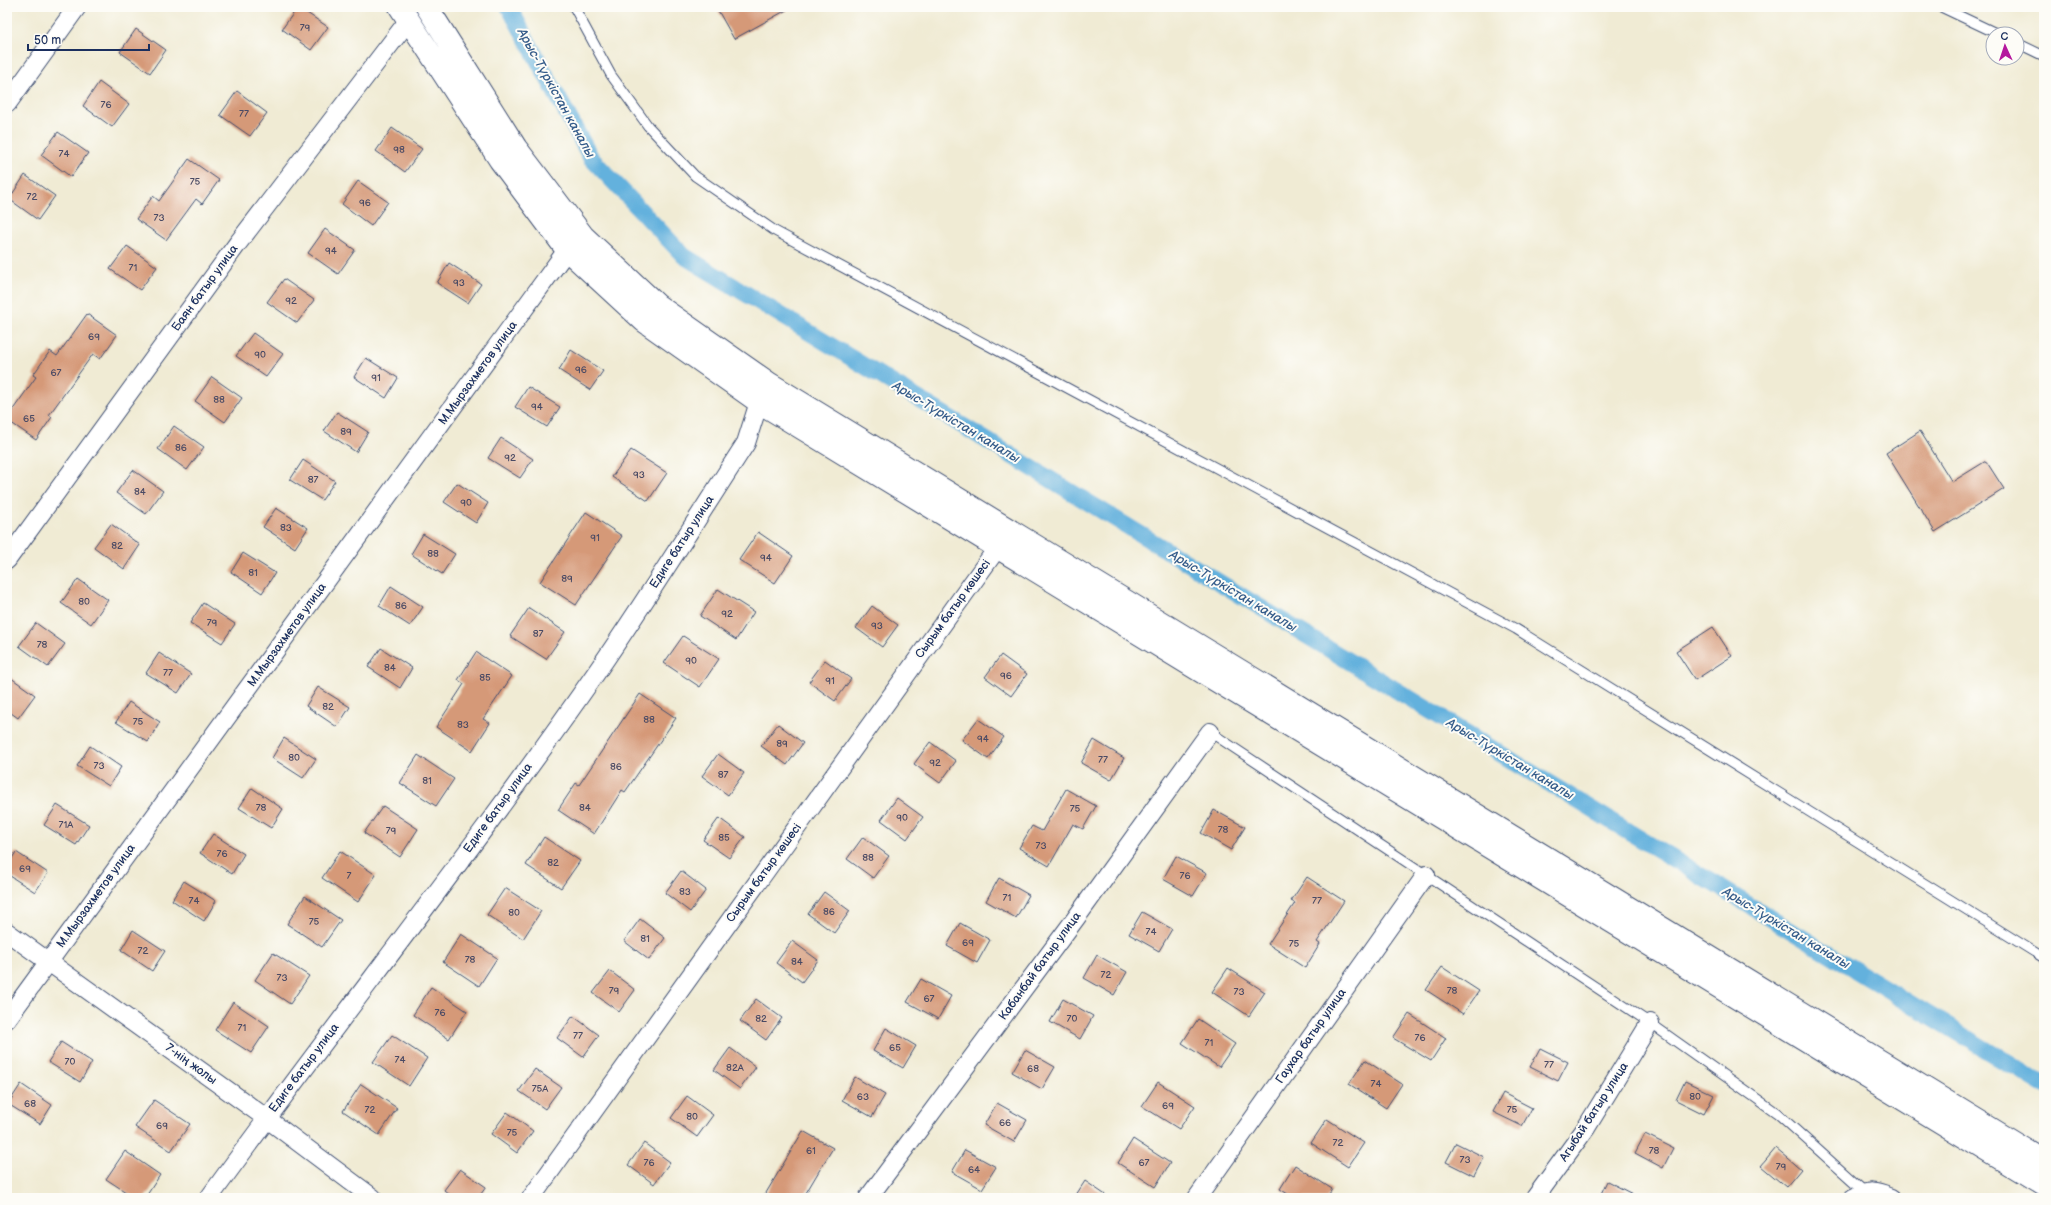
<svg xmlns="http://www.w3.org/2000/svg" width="2051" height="1205" font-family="'Balsamiq Sans',sans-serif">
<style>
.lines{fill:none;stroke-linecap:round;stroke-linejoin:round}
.canal{stroke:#64b1dd;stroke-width:17}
.building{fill:#d59978}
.lane-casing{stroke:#3b4b70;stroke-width:11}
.street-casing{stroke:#3b4b70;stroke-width:20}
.highway-casing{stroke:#3b4b70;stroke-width:24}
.lane{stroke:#fff;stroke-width:9}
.street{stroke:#fff;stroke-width:18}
.highway{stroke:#fff;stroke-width:22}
.labels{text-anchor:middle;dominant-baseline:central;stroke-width:4;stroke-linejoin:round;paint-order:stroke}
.number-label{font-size:10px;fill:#4a4a64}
.street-label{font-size:12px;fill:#1b2f5e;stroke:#fdfcf7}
.water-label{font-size:13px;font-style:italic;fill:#355c8a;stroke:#fdfcf7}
</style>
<rect width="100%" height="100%" fill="#fdfcf7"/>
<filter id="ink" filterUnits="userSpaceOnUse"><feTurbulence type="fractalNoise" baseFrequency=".025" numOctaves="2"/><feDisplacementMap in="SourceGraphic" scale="8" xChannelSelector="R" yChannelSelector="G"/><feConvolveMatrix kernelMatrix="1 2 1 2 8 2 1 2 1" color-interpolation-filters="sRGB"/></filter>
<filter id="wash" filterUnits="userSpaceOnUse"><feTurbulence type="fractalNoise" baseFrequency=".012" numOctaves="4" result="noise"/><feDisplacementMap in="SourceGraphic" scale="16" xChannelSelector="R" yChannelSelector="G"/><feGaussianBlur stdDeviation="0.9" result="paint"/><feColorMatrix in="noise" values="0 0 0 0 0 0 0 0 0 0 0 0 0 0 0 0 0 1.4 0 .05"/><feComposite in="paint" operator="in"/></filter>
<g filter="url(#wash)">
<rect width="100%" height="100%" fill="#f0ebd4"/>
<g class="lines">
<path class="canal" d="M509 7 591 158 684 256 2044 1085"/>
</g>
<g id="blocks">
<path class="building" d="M298 7 328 27 311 50 282 29Z
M716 7H792L734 39Z
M136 29 166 50 150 73 120 52Z
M99 82 129 104 112 127 83 106Z
M237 91 267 113 250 136 220 115Z
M392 128 422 149 405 172 376 151Z
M58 132 88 153 71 177 41 155Z
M189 159 219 180 202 204 196 199 166 240 136 219 153 196 159 201Z
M25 175 55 196 38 220 9 199Z
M358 181 388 202 371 226 342 204Z
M325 229 355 250 338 274 308 253Z
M127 246 157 267 140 290 110 269Z
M449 263 481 284 468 303 437 283Z
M284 279 314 300 297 323 267 302Z
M87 314 117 335 100 359 93 354 49 415 52 417 36 440 7 420V418L36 377 33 375 50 351 57 356Z
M253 333 283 354 266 377 236 356Z
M571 350 603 371 590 390 559 370Z
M366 358 398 378 386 398 354 377Z
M212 377 242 398 225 422 195 401Z
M528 387 560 407 547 427 515 407Z
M337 412 368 432 356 452 324 431Z
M174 426 204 447 187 470 158 449Z
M1920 431 1952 482 1986 461 2004 489 1935 532 1886 453Z
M501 438 533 459 520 478 488 458Z
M631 450 667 473 648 501 612 477Z
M303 460 335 481 322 500 290 480Z
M133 470 163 491 146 514 116 493Z
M457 483 488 503 476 523 444 502Z
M276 508 308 528 295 548 263 527Z
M586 512 622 536 576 605 540 582Z
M111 524 140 545 124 569 94 547Z
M758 532 793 556 775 583 739 560Z
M423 534 455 554 442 574 411 554Z
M243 553 275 573 262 593 231 572Z
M78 579 108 600 91 624 61 603Z
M391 586 423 607 410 626 379 606Z
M718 589 754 612 736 640 700 616Z
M203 603 235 624 222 643 190 623Z
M872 606 898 625 882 647 856 628Z
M529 608 565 632 546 659 510 636Z
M36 623 65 644 48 667 19 646Z
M1713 627 1732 656 1695 680 1676 651Z
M683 636 719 659 700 687 664 663Z
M381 648 412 668 400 688 368 667Z
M476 652 512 676 483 719 490 723 472 751 436 727 464 684 458 680Z
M159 653 191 674 178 693 146 673Z
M1001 655 1027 674 1011 696 985 677Z
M825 660 851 679 835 701 809 682Z
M7 675 35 695 18 718 7 710Z
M318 687 350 707 337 727 306 706Z
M640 694 676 718 625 792 622 790 594 834 558 810 576 783 579 785Z
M129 702 160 722 148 742 116 722Z
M978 719 1004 737 988 759 962 740Z
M778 724 803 743 787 765 761 746Z
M284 738 316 759 303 778 272 758Z
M1094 740 1124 758 1111 780 1081 763Z
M930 742 956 761 940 783 914 764Z
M90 746 121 767 109 786 77 766Z
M718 754 744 773 728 795 702 776Z
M418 755 454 779 436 806 400 783Z
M252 788 283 809 271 828 239 808Z
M1066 789 1096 806 1083 829 1073 824 1049 866 1019 848 1032 826 1042 831Z
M897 798 923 817 907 839 881 820Z
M57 805 89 825 76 845 44 825Z
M383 806 418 829 400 857 364 833Z
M1214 810 1245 827 1231 850 1201 833Z
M719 818 745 837 729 858 703 840Z
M213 834 244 854 232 874 200 853Z
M544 837 580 861 561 888 526 865Z
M863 837 889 856 873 878 847 859Z
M340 851 376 875 358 902 322 878Z
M16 852 48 873 35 892 7 874V866Z
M1176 856 1207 873 1193 896 1163 879Z
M681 871 706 890 690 912 665 893Z
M1307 877 1344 901 1317 942 1320 944 1305 968 1268 944 1295 903 1291 901Z
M999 878 1029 895 1016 918 986 901Z
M184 881 216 901 204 921 172 900Z
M505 888 541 911 523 939 487 915Z
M824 892 850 911 834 933 808 914Z
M305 896 341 920 322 947 287 924Z
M1142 912 1172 929 1159 951 1129 934Z
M640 919 665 938 649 960 624 941Z
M960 923 990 940 977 963 947 946Z
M133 930 165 951 152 971 121 950Z
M461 934 497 958 479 986 443 962Z
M792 941 818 960 802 982 776 963Z
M273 953 309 976 290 1004 255 980Z
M1097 955 1127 972 1114 995 1084 978Z
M1442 967 1479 991 1463 1014 1426 990Z
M1228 968 1265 992 1249 1016 1212 992Z
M610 971 635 990 619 1012 593 993Z
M921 979 951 996 938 1019 907 1002Z
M431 987 467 1011 449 1039 413 1015Z
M756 999 782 1018 766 1040 740 1021Z
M1063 999 1093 1016 1080 1039 1050 1022Z
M233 1002 269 1026 251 1053 215 1030Z
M1409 1014 1446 1038 1431 1061 1393 1038Z
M573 1016 599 1035 583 1057 557 1038Z
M1198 1019 1235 1044 1219 1067 1182 1043Z
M886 1028 916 1046 903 1068 873 1051Z
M392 1035 427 1058 409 1086 373 1062Z
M61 1042 92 1062 80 1082 48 1062Z
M730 1048 756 1067 740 1089 714 1070Z
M1540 1048 1568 1062 1558 1081 1530 1067Z
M1025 1050 1055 1067 1042 1089 1012 1072Z
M1365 1060 1402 1084 1386 1108 1349 1084Z
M535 1069 561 1087 545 1109 519 1091Z
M855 1077 885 1095 872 1117 842 1100Z
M1685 1081 1714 1095 1704 1114 1676 1100Z
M1158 1082 1195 1106 1179 1129 1142 1106Z
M21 1084 52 1105 40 1124 8 1104Z
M361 1084 397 1108 379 1135 343 1111Z
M1503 1093 1532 1108 1522 1126 1493 1112Z
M687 1096 713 1115 697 1137 671 1118Z
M154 1100 190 1124 171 1151 135 1127Z
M997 1103 1027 1120 1014 1142 984 1125Z
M507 1112 533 1131 517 1153 491 1134Z
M1327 1119 1364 1143 1348 1167 1311 1143Z
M803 1131 833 1148 819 1171 803 1198H763Z
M1645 1134 1673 1148 1663 1168 1635 1153Z
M1133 1139 1170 1163 1155 1187 1118 1163Z
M644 1143 670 1162 654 1184 628 1165Z
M1456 1143 1484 1157 1474 1176 1446 1162Z
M1776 1148 1801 1169 1786 1187 1761 1166Z
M965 1150 996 1167 982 1189 952 1172Z
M125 1151 160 1175 145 1198H135L106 1179Z
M1295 1165 1332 1189 1327 1198H1294L1280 1189Z
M460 1169 486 1187 478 1198H454L444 1190Z
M1085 1181 1110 1198H1074Z
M1607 1181 1640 1198H1599Z"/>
</g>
</g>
<g filter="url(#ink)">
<use href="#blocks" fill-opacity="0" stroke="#3b4b70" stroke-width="1"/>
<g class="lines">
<defs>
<path id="lane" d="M574 7 611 75 648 126 695 176 775 231 1516 629 2044 958
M1941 7 1998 34
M2017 43 2044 56
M1210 732 1650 1023 1777 1113 1865 1192"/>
<path id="street" d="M7 104 77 7
M7 560 238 243 408 21
M7 932 266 1118 373 1198
M7 1019 567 250
M209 1198C336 1022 472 852 596 673 648 598 696 520 746 443L759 402
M531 1198 998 547
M868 1198 1076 918 1210 732
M1197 1198 1426 875
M1535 1198 1586 1128 1650 1023
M1853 1198C1869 1190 1875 1191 1892 1198"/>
<path id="highway" d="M400 7 500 160 567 250 644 321 759 402 2044 1185
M427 7 516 148 583 236 657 305 770 384 2044 1161"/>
</defs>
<use href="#lane" class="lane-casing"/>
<use href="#street" class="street-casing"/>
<use href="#highway" class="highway-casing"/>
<use href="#lane" class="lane"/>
<use href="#street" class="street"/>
<use href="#highway" class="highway"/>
</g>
</g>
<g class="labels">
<g class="number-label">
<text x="305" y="28">79</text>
<text x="106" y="105">76</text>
<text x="244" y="114">77</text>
<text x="399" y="150">98</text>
<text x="64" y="154">74</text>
<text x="195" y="182">75</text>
<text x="32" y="197">72</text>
<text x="365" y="203">96</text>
<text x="159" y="218">73</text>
<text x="331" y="251">94</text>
<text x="133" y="268">71</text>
<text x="459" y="283">93</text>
<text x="291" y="301">92</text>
<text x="94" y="337">69</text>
<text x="260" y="355">90</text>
<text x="581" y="370">96</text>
<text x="56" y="373">67</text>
<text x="376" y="378">91</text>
<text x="219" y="400">88</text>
<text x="537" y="407">94</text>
<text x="29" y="419">65</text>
<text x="346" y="432">89</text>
<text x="181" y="448">86</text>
<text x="510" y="458">92</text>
<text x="639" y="475">93</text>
<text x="313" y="480">87</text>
<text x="140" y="492">84</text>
<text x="466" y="503">90</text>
<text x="286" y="528">83</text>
<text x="595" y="538">91</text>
<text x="117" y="546">82</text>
<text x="433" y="554">88</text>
<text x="766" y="558">94</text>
<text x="253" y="573">81</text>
<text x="567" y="579">89</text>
<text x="84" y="602">80</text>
<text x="401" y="606">86</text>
<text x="727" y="614">92</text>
<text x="212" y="623">79</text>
<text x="877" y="626">93</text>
<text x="538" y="634">87</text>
<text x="42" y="645">78</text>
<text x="691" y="661">90</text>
<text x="390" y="668">84</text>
<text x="168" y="673">77</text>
<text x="1006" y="676">96</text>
<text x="485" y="678">85</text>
<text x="830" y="681">91</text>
<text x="328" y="707">82</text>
<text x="649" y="720">88</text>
<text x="138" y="722">75</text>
<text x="463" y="725">83</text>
<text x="983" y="739">94</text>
<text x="782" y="744">89</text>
<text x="294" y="758">80</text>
<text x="1103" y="760">77</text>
<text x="935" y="763">92</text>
<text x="99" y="766">73</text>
<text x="616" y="767">86</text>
<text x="723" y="775">87</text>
<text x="427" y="781">81</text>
<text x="261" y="808">78</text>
<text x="585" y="808">84</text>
<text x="1075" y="809">75</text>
<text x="902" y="818">90</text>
<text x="66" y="825">71А</text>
<text x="1223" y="830">78</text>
<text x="391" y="831">79</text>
<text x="724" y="838">85</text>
<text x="1041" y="846">73</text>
<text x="222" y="854">76</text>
<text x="868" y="858">88</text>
<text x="553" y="863">82</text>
<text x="25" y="869">69</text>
<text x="349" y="876">7</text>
<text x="1185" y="876">76</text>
<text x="685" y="892">83</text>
<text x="1007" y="898">71</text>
<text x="194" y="901">74</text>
<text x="1317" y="901">77</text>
<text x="829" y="912">86</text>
<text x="514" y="913">80</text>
<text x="314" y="922">75</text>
<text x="1151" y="932">74</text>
<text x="645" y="939">81</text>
<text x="968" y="943">69</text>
<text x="1294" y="944">75</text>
<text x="143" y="951">72</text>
<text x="470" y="960">78</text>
<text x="797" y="962">84</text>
<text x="1106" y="975">72</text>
<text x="282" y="978">73</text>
<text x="614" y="991">79</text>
<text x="1452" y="991">78</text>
<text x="1239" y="992">73</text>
<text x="929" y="999">67</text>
<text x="440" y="1013">76</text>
<text x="761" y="1019">82</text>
<text x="1072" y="1019">70</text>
<text x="242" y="1028">71</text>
<text x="578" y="1036">77</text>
<text x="1420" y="1038">76</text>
<text x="1209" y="1043">71</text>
<text x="895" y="1048">65</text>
<text x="400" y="1060">74</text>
<text x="70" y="1062">70</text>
<text x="1549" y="1065">77</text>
<text x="735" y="1068">82А</text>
<text x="1033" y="1069">68</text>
<text x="1376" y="1084">74</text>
<text x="540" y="1089">75А</text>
<text x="863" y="1097">63</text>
<text x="1695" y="1097">80</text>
<text x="30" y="1104">68</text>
<text x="1168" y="1106">69</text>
<text x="370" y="1110">72</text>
<text x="1512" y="1110">75</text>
<text x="692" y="1117">80</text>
<text x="1005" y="1123">66</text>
<text x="162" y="1126">69</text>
<text x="512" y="1133">75</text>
<text x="1338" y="1143">72</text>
<text x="811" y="1151">61</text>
<text x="1654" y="1151">78</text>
<text x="1465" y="1160">73</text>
<text x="649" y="1163">76</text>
<text x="1144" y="1163">67</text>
<text x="1781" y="1167">79</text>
<text x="974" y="1170">64</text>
</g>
<g class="street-label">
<text transform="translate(205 288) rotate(-54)">Баян батыр улица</text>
<text transform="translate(478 373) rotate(-54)">М.Мырзахметов улица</text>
<text transform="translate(682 542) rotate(-57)">Едиге батыр улица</text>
<text transform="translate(953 609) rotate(-54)">Сырым батыр көшесі</text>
<text transform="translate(287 635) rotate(-54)">М.Мырзахметов улица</text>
<text transform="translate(498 808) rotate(-54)">Едиге батыр улица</text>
<text transform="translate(764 873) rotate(-54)">Сырым батыр көшесі</text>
<text transform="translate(96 896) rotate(-54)">М.Мырзахметов улица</text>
<text transform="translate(1040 966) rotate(-54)">Кабанбай батыр улица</text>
<text transform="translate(1311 1036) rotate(-55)">Гаухар батыр улица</text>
<text transform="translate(191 1064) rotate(36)">7-нің жолы</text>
<text transform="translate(304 1068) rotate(-53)">Едиге батыр улица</text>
<text transform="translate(1594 1112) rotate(-57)">Агыбай батыр улица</text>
</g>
<g class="water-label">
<text transform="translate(556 93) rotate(61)">Арыс-Түркістан каналы</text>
<text transform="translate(956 422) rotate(31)">Арыс-Түркістан каналы</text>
<text transform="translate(1233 591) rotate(31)">Арыс-Түркістан каналы</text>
<text transform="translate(1510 759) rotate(31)">Арыс-Түркістан каналы</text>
<text transform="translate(1786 928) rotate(31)">Арыс-Түркістан каналы</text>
</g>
</g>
<rect width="2051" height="1205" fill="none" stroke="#fdfcf7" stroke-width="24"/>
<g transform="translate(2005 46) rotate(357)"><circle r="19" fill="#fdfcf7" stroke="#a3aaba"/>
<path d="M0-3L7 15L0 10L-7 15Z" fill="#b5179e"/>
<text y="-6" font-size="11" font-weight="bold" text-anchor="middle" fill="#1b2f5e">С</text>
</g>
<path d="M28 44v6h121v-6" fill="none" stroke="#1b2f5e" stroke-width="2"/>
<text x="34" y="44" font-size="12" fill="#1b2f5e" stroke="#fdfcf7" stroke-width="3" paint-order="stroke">50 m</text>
</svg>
